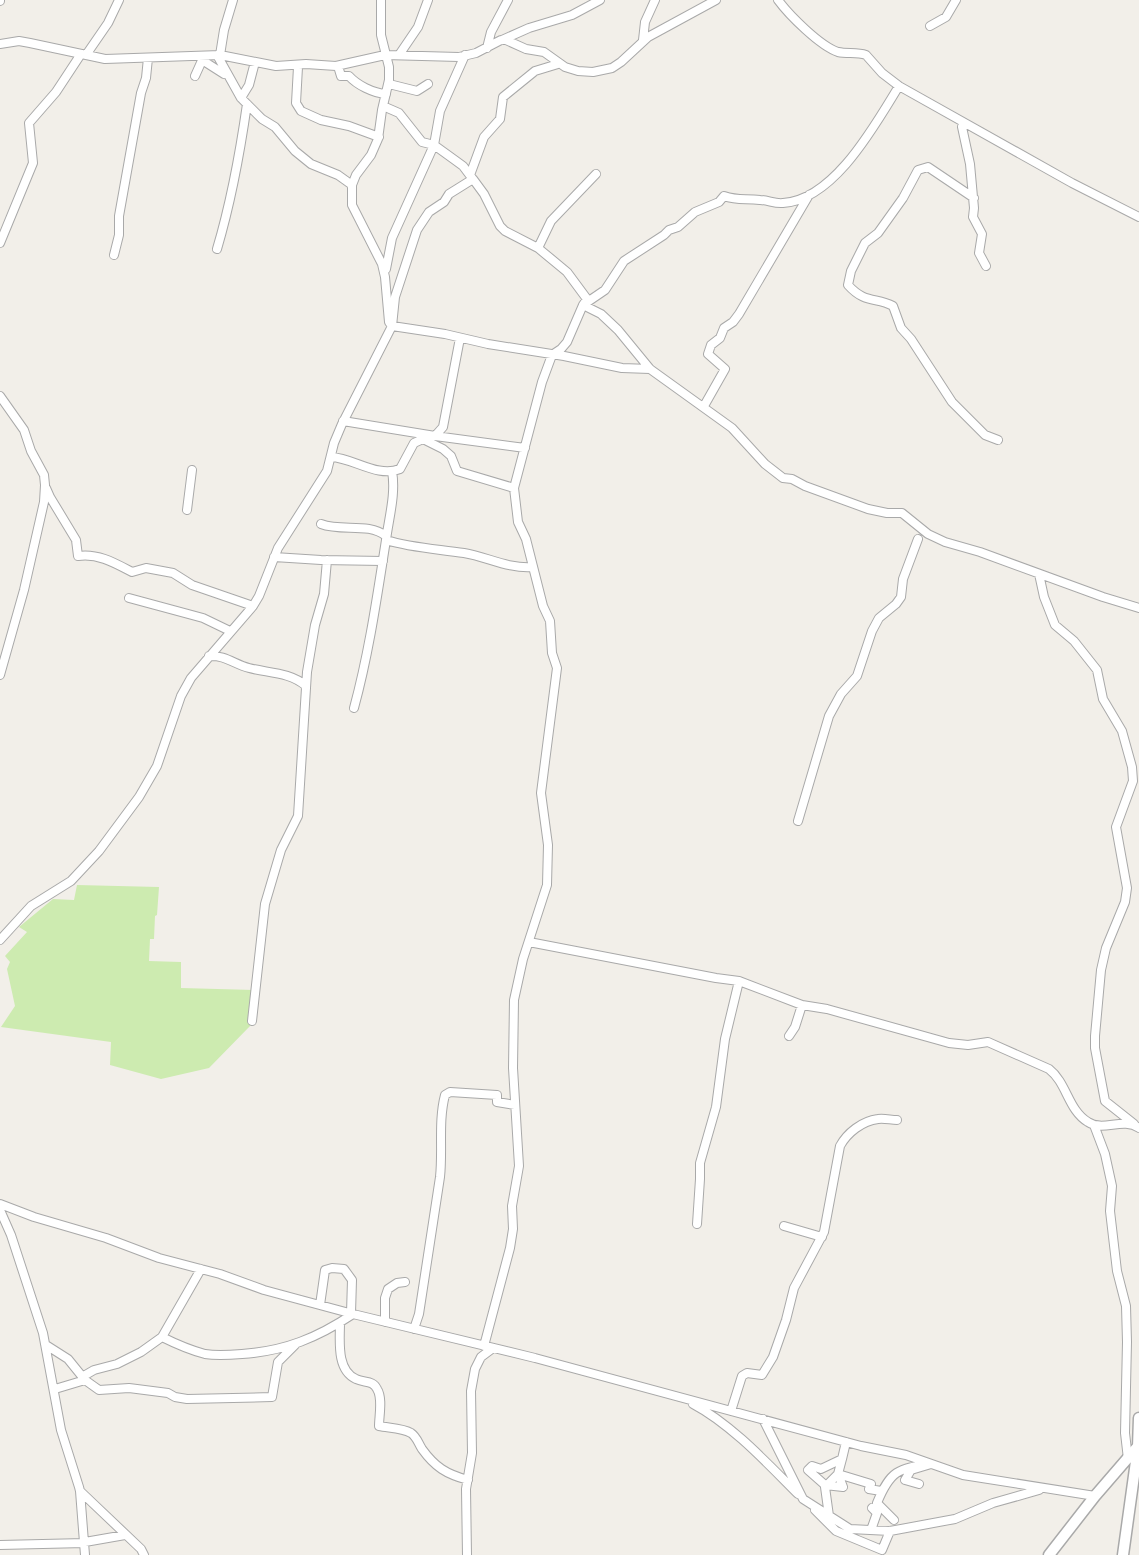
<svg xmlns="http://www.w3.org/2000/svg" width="1139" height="1555" font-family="Cabin,sans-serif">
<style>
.grass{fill:#cdebb0}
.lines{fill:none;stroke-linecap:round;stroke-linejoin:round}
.minor-casing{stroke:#a9a9a9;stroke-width:10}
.tertiary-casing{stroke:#a9a9a9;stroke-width:13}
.minor{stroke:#fff;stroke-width:8}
.tertiary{stroke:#fff;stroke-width:10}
</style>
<rect width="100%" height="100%" fill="#f2efe9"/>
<path class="grass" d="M77 885 159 887 157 915 155 916 154 939H150L149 961 181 962V988L254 990 251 1025 209 1068 161 1079 110 1065 111 1042 1 1027 15 1006 7 969 10 962 5 956 27 932 19 927 53 899 74 900Z"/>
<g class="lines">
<defs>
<path id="minor" d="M381 0V35L389 67V80L382 110 378 139 371 155 356 175 352 185V205L382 264 385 277 389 322 392 326 445 334 488 344 564 356 622 368 650 369
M778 0C789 15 820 46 838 52 847 54 857 52 866 55L882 73 899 86 1072 183 1139 217
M0 1V0
M930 26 946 17 956 0
M502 40 529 28 572 15 600 0
M643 40 645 22 655 0
M0 44 19 41 30 43 105 59 220 55 276 66 306 64 336 66 385 55 459 57 476 53 501 40H506L526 49 544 52 565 67 578 71 593 72 612 68 621 62 648 37 716 0
M487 48 491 32 508 0
M86 55 108 23 119 0
M217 55 241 98 262 119 275 127 295 151 311 164 338 175 352 185
M220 55 224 30 233 0
M399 55 418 27 428 0
M202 60 224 74
M338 66 341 76H349C357 85 373 93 386 94
M298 67 296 103 301 111 321 120 349 126 379 137
M195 76 204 56
M389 84 417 91 428 84
M241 98 249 85 255 62
M383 106 399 113 422 142 434 145 452 158 463 166 472 178
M962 127 970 164 974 208 973 217 982 234 979 253 986 266
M470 175 484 137 500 119 503 97 535 71 558 64
M974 198 928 167 918 170 903 198 878 233 865 243 851 271 848 285C865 304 876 297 893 306L901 328 911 339 952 402 985 435 998 440
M0 243 33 163 29 123 56 92 81 54
M538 248 551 221 596 174
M217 249C231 202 240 153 247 104
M114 255 119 235V216L141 93 146 78 148 58
M386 269 392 238 434 145 440 111 465 55
M0 396 24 430 31 451 44 475 45 485 44 502 24 590 0 675
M704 406 725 369 708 354 711 345 720 338 724 328 733 322 739 314 809 195
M343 421 435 436 443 427 460 338
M435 436 525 448
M331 457C354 458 377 478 400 469L414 443 423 439 443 449 451 456 457 471 514 488 542 382 552 355 561 349 567 342 583 305 605 290 624 261 664 235 669 230 678 227 695 212 719 202 724 196C738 201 746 198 760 200 768 200 775 204 783 203 834 200 875 125 899 86
M46 488 50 497 76 540 78 556C98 553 115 563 132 572L146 568 173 573 192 585 253 606
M187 510 192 470
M321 524C342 532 368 522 386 536
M386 540C412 548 438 549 464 553 488 557 508 569 533 567
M274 557 321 560 383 561
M1039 574 1044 597 1055 625 1074 641 1097 670 1103 699 1122 731 1132 767 1133 781 1116 827 1127 888 1125 902 1106 948 1101 970 1095 1036V1048L1105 1101 1134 1124
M129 598 203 618 230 631
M209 656C225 655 234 664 249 668 268 673 290 672 306 686
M354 708C369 653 377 597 386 540 389 517 396 494 392 471
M798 821 829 716 841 694 857 676 872 631 879 618 896 604 901 597 903 579 918 539
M0 940 31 906 71 881 99 851 139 797 157 766 181 696 191 678 253 606 259 596 278 548 327 471 334 443 342 424 392 326 395 297 417 230 429 212 444 202 449 194 473 179 484 194 500 226 505 231 538 248 567 272 587 299 583 305 601 314 618 330 650 369 732 428 765 464 783 478 792 479 805 486 868 509 887 513H902L928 534 945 542 980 552 1103 597 1139 608
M529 942 716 978 739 981 802 1005 795 1027 789 1036
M802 1005 827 1009 949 1043 968 1045 988 1042 1049 1069C1067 1083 1068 1110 1088 1122 1103 1132 1123 1117 1139 1128
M252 1021 265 904 281 850 298 816 307 672 315 625 324 594 327 560
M1094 1125 1105 1154 1112 1186 1110 1211 1117 1271 1126 1306 1127 1342 1125 1433 1128 1459
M0 1204 34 1217 106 1238 159 1258 220 1274 264 1290 353 1314 535 1358 861 1446 906 1455 963 1475 1095 1496
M0 1210 11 1235 43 1333 61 1430 79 1487 80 1491 141 1549 144 1555
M697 1224 700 1179V1163L716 1107 725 1039 739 981
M784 1226 822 1237
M320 1305 325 1270 332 1268 344 1269 352 1280 351 1313
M385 1322V1298L388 1289 397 1283 405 1282
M340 1323C340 1340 336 1370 356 1379 364 1383 373 1380 377 1389 383 1398 379 1416 379 1426 389 1428 403 1428 411 1433 417 1437 418 1443 422 1449 435 1467 446 1474 468 1480
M414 1329 419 1314 440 1177C443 1150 438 1122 445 1095L450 1092 497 1095V1102L515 1105
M162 1337C176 1344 190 1350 205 1354 217 1356 230 1355 242 1354 285 1351 317 1338 353 1314
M46 1345 68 1359 85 1380 99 1390 129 1388 168 1393 175 1397 187 1399 272 1397 278 1362 295 1345
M484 1346 510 1248 513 1229 512 1206 519 1166 513 1068 514 1000 523 959 547 885 548 845 541 793 557 668 552 653 550 621 543 606 526 539 518 522 514 488
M82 1377 94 1370 117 1364 141 1352 162 1337 201 1269
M55 1389 85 1380
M693 1404C731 1424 768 1464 798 1494
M731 1411 742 1376 747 1373 762 1375 773 1357 786 1320 794 1288 824 1232 840 1146C847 1133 862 1121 878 1119 884 1118 891 1120 897 1120
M763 1419 803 1499 850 1529 890 1531 955 1519 993 1503 1039 1490
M842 1459 838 1474 843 1487 825 1485 808 1470 812 1466 821 1469 842 1459 846 1442
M80 1491 85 1555
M815 1510 836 1531 882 1550
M829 1516 825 1487 838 1474 871 1484 869 1489 881 1491
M894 1520 877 1503C890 1471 898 1468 931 1464L911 1470 905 1480 919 1484
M871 1530 877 1513 872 1508
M85 1542 125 1535
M0 1545 85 1543
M882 1550 890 1531
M467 1555 466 1489 472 1453 471 1391 475 1369 481 1357 493 1348"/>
<path id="tertiary" d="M1049 1555 1095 1496 1139 1445
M1123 1555 1138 1447 1139 1418"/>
</defs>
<use href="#minor" class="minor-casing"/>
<use href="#tertiary" class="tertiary-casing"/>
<use href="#minor" class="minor"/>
<use href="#tertiary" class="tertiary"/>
</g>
</svg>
